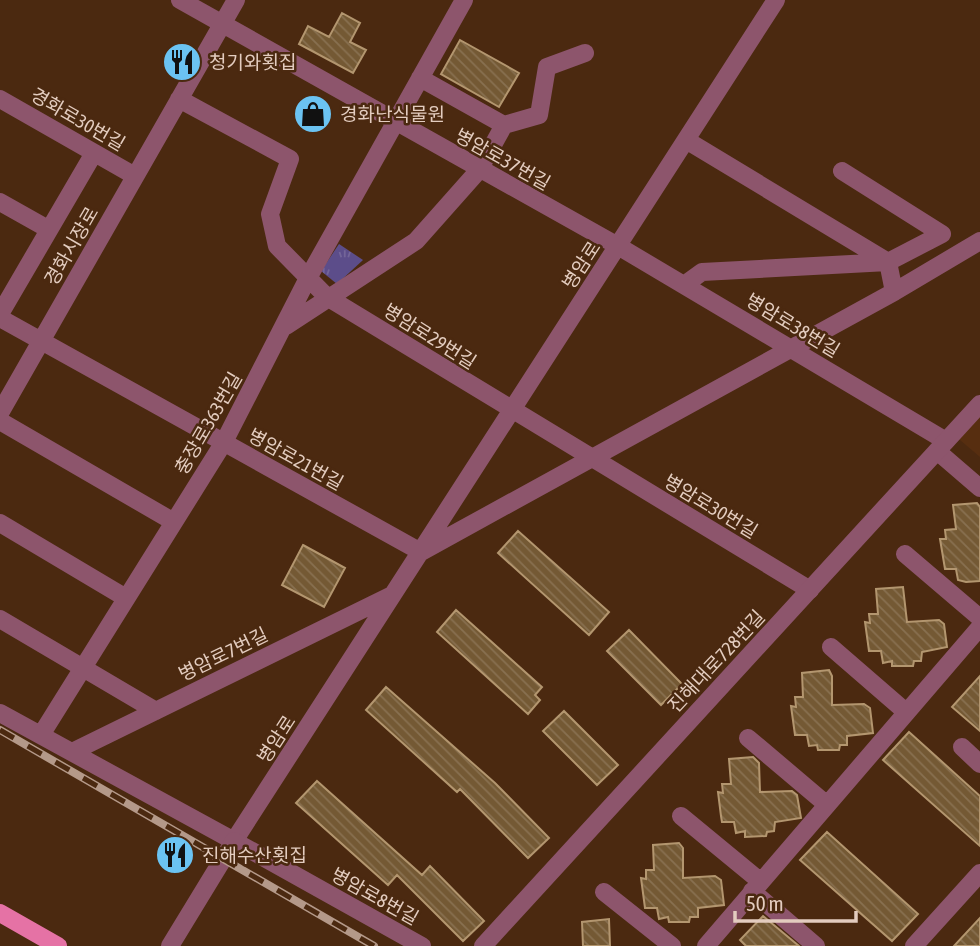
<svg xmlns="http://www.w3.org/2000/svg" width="980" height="946" font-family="'Asap Condensed','Noto Sans KR',sans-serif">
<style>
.built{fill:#572e10}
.park{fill:url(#park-tufts)}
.building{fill:url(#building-back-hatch);stroke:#b3966f;stroke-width:2}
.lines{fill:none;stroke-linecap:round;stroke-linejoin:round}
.minor{stroke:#8d556c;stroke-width:18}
.tertiary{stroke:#8d556c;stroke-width:18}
.primary{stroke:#e572a5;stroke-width:18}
.rail-casing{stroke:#b49989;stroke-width:8}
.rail{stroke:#4b2910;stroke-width:5;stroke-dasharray:16;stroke-linecap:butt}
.labels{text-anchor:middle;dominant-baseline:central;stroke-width:5;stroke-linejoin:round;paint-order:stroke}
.poi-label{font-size:19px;fill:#e3ccbf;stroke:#4b2910;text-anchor:start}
.street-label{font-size:19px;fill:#e3ccbf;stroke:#4b2910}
</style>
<defs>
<pattern id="park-tufts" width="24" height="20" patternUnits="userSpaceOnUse" patternTransform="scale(1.75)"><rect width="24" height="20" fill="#5c4d8a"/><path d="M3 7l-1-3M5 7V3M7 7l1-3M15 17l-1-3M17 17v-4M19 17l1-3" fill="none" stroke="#736599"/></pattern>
<pattern id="building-back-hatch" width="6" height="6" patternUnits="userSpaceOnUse" patternTransform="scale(1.75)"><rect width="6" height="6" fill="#745934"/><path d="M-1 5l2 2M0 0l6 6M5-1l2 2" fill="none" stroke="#887050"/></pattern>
</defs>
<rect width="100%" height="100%" fill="#4b2910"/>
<path class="built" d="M980 406V457L953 434Z"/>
<path class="park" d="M339 244 363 260 337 284 321 271Z"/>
<path class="building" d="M342 13 360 23 350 42 366 50 353 73 299 44 308 26 329 37Z
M460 40 519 73 499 107 441 74Z
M977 503 980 507V581L966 582 958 580 956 569H945L940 539H946L945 530 956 529 953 505Z
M518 531 609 612 589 635 498 553Z
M303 545 345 568 324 607 282 585Z
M903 587 907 622 939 620 944 624 947 647 922 652 921 661H914L913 666H892V661L883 663 881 651H869L865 622 870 623 869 614H878L876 589Z
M456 610 542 687 535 695 540 700 528 714 437 632Z
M629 630 682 684 661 705 607 651Z
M829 670 832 676V705L864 704 870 708 873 733 847 736V745H840L839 750H818L817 745 809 746 807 735H795L791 706 796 707 795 697H803L802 673Z
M980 676V731L952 707Z
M386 687 495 783 549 838 528 858 460 789 457 792 366 710Z
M564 711 618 765 597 785 543 731Z
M909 732 980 796V846L883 760Z
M753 757 759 763 760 792 792 791 797 795 801 818 775 822 774 831 767 832 766 836 745 837V831L736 833 734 822H722L721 816 718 792 723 793 722 784H731L729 759Z
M317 781 422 875 430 866 484 921 463 941 397 875 388 885 296 803Z
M827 832 918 914 892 941 800 860Z
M679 843 683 848V878L715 876 721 880 724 905 698 908V917H690L689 922H669L668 917 659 919 657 908H645L641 878 646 879V870H654L653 845Z
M763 916 799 946H746L740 940Z
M980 918V946H954Z
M609 919 610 946H583L582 922Z"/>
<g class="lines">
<path class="minor" d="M180 0 618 246 946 441
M420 78 504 125
M0 99 135 176
M179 99 290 159 270 214 277 246 327 297 810 590
M686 140 888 262 894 292
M0 202 48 229
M684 285 702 272 888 262 942 234 842 171
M0 314 94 153
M0 318 421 552 894 292 980 241
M286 326 416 241 479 170 504 125 539 115 547 67 585 53
M0 413 236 0
M0 421 174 522
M937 451 980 488
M0 523 126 598
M905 554 980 618
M0 619 156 711
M831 647 906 712
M0 713 234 841 776 0
M41 735 224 442 308 278 464 0
M748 738 826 804
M962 747 980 764
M72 752 392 595
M681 816 760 881
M752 891 816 946
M604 892 672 946
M706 946 980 627
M914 946 980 873"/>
<path class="tertiary" d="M170 946 234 841 422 946
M483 946 980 404"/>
<path class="primary" d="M0 913 58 946"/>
<defs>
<path id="rail" d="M0 730 374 946"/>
</defs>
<use href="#rail" class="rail-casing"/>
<use href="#rail" class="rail"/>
</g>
<defs>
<symbol id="restaurant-disc" viewBox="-11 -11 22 22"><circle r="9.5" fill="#6bc3f2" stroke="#4b2910"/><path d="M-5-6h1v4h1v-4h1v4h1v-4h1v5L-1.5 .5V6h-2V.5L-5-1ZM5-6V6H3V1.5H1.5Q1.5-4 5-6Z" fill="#111"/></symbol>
<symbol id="shop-disc" viewBox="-11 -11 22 22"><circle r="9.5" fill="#6bc3f2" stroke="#4b2910"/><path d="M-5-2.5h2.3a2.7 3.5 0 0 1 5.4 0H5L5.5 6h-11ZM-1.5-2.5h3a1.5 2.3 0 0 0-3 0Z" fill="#111"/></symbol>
</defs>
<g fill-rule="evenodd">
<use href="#restaurant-disc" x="160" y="40" width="44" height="44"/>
<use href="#shop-disc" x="291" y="92" width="44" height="44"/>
<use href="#restaurant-disc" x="153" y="833" width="44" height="44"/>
</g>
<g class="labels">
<g class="poi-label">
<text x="209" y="62">청기와횟집</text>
<text x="340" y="114">경화난식물원</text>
<text x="202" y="855">진해수산횟집</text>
</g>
<g class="street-label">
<text transform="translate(78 119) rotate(30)">경화로30번길</text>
<text transform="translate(503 159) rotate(29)">병암로37번길</text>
<text transform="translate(71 246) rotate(-60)">경화시장로</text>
<text transform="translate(581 265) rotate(-57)">병암로</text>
<text transform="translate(793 325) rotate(31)">병암로38번길</text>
<text transform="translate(430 336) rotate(32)">병암로29번길</text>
<text transform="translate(208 423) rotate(-60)">충장로363번길</text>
<text transform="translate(296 459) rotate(29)">병암로21번길</text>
<text transform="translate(711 506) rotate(31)">병암로30번길</text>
<text transform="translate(223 654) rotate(-26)">병암로7번길</text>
<text transform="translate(716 661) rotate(-47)">진해대로728번길</text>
<text transform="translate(276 739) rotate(-57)">병암로</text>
<text transform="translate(375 896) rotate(29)">병암로8번길</text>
</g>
</g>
<path d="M735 911v10h121v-10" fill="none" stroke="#e3ccbf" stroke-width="3.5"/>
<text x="746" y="911" font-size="21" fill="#e3ccbf" stroke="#4b2910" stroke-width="5" paint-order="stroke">50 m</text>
</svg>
